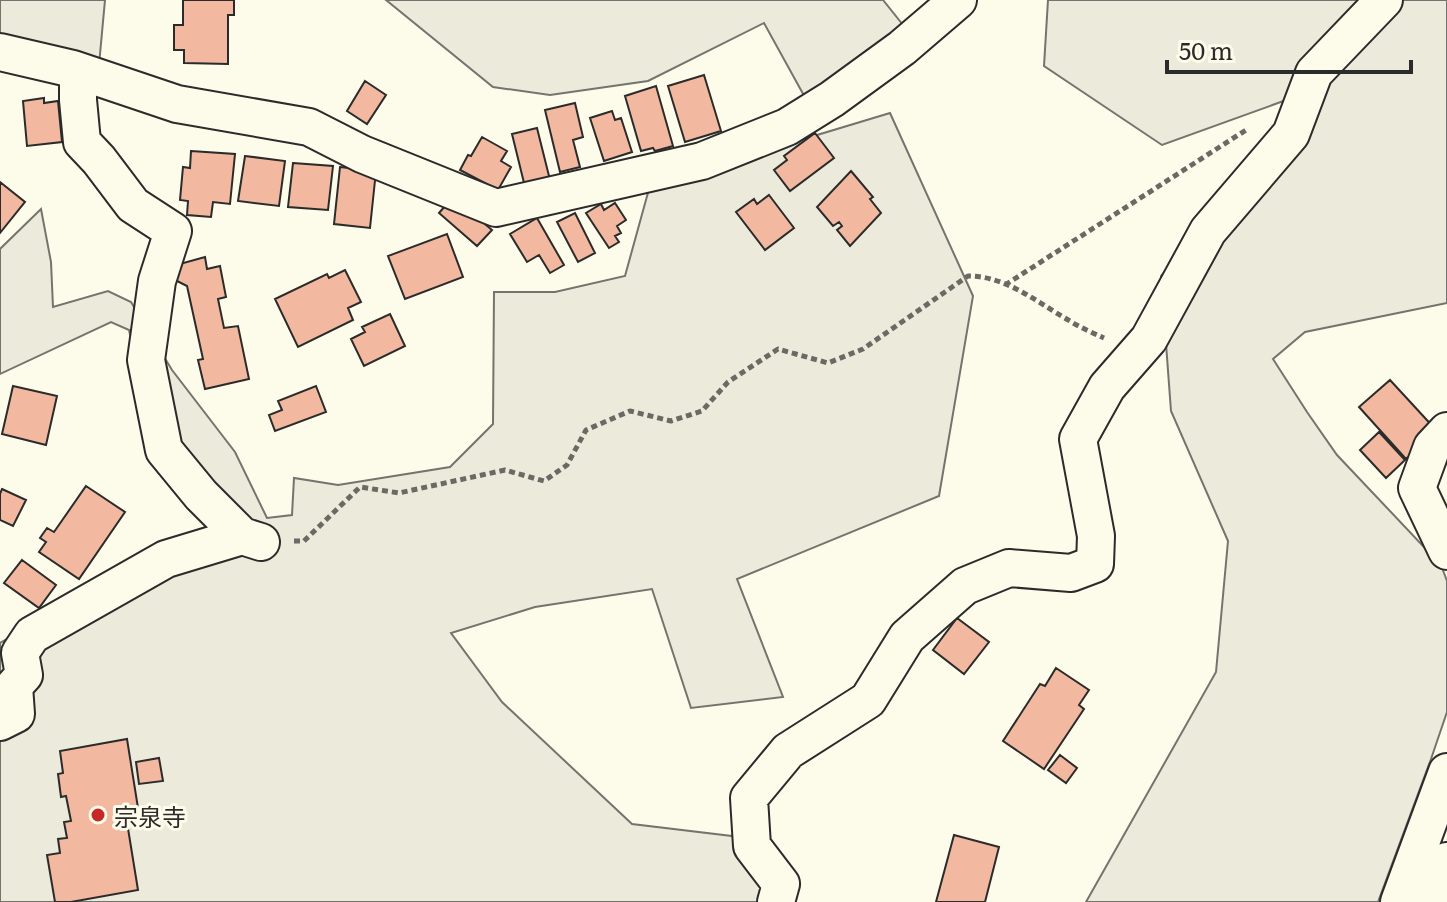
<svg xmlns="http://www.w3.org/2000/svg" width="1447" height="902" font-family="Literata,'Noto Sans JP',serif">
<style>
.green{fill:#ecebdb;stroke:#74746e;stroke-width:2}
.building{fill:#f2b8a0;stroke:#2b2b2b;stroke-width:2}
.lines{fill:none;stroke-linecap:round;stroke-linejoin:round}
.minor-casing{stroke:#2b2b2b;stroke-width:40}
.path{stroke:#6a6964;stroke-width:5;stroke-dasharray:6 4;stroke-linecap:butt}
.minor{stroke:#fdfbea;stroke-width:36}
.poi-dot{fill:#c62828;stroke:#fdfbea;stroke-width:3}
.labels{text-anchor:middle;dominant-baseline:central;stroke-width:6;stroke-linejoin:round;paint-order:stroke}
.poi-label{font-size:24px;fill:#2b2b2b;stroke:#fdfbea;text-anchor:start}
</style>
<rect width="100%" height="100%" fill="#fdfbea"/>
<path class="green" d="M0 0H105L99 65 0 45Z
M386 0H883L907 30 807 101 764 23 648 81 550 95 493 87Z
M1048 0H1447V303L1305 332 1273 359 1307 412 1337 455 1441 565 1447 581V712L1431 759 1378 902H1086L1216 672 1228 541 1171 411 1161 276 1314 90 1162 145 1044 66Z
M890 113 973 296 939 496 737 579 783 697 691 708 652 589 535 607 451 633 502 702 632 824 740 837 766 883 767 902H0V643L190 537 238 525 153 434 129 330 111 322 0 374V249L41 209 51 262 53 307 108 291 131 302 172 370 235 452 267 518 292 515 294 478 338 485 450 467 493 424 494 292H555L625 276 649 189 721 164Z"/>
<path class="building" d="M183 0H234V15H228V64L184 63V50H174V25H183Z
M704 75 721 131 685 142 668 86Z
M365 81 386 95 367 124 347 111Z
M656 86 673 146 655 151 653 148 641 151 625 96Z
M44 98V103L58 101 62 142 27 146 23 101Z
M575 103 583 137 573 140 580 167 560 172 545 110Z
M612 111 615 120 621 118 632 152 604 161 590 118Z
M537 128 550 180 525 187 512 134Z
M815 133 834 158 790 191 774 170 787 160 784 156Z
M482 137 507 151 501 161 511 167 498 190 460 170 468 155 471 156Z
M191 151 235 154 230 204 213 202 211 217 187 215 188 201 180 200 183 167 190 168Z
M245 156 285 161 279 206 238 201Z
M293 163 333 166 328 210 288 207Z
M340 167 376 171 370 228 334 224Z
M851 171 873 197 870 199 881 213 850 246 837 230 842 226 839 222 833 226 817 207Z
M0 182 25 202 0 233Z
M769 195 794 228 765 250 736 212 754 199 757 204Z
M453 197 492 230 477 246 439 213Z
M615 203 626 220 617 226 621 233 615 236 619 242 609 248 586 213 601 204 604 210Z
M575 213 595 253 578 262 557 222Z
M537 218 564 265 550 273 539 255 527 262 510 234Z
M447 234 463 277 405 299 388 256Z
M205 257 207 269 220 266 226 297 218 299 224 328 238 326 249 379 205 389 198 360 203 359 187 286 171 278 176 265Z
M345 270 361 302 348 308 353 320 298 347 275 299 327 274 329 278Z
M390 314 405 346 364 366 351 339 365 332 362 327Z
M1390 380 1437 431 1406 459 1359 407Z
M13 386 57 396 46 445 2 434Z
M316 386 326 412 275 431 269 415 282 410 278 401Z
M1379 432 1405 460 1386 478 1360 450Z
M86 486 125 512 79 579 39 552 46 542 40 538 47 528 54 532Z
M2 489 26 500 13 526 0 520V494Z
M22 560 56 585 39 608 4 583Z
M957 618 989 642 964 674 933 650Z
M1056 668 1089 690 1079 705 1084 709 1044 769 1003 741 1040 684 1045 686Z
M127 739 138 808 125 810 138 890 71 902H55L47 855 60 853 58 839 67 838 64 822 71 821 66 796 61 797 58 774 63 773 60 751Z
M1060 755 1077 768 1066 783 1048 770Z
M159 758 163 781 139 784 136 762Z
M954 835 999 847 985 902H936Z"/>
<g class="lines">
<defs>
<path id="minor" d="M0 52 73 69 177 104 309 127 362 154 496 208 702 161 787 127 832 99 902 48 958 0
M78 71V100L82 142 99 160 133 205 173 231 157 281 146 360 164 450 201 495 242 536 261 542
M1447 431 1432 447 1417 488 1447 551
M0 722 16 714 14 686 24 675 20 653 32 635 166 559 242 536
M776 902 781 884 752 846 749 798 788 751 868 700 907 637 965 586 1009 568 1071 573 1095 564 1096 536 1078 439 1107 387 1149 339 1208 231 1291 134 1314 73 1384 0
M1399 902 1447 772
M1433 902 1447 861"/>
</defs>
<use href="#minor" class="minor-casing"/>
<path class="path" d="M1005 285 1246 130
M294 541H304L360 487 399 493 505 470 544 481 567 465 586 430 630 411 671 421 702 411 728 382 778 349 828 363 863 349 968 276C1007 276 1038 303 1070 321 1081 328 1093 333 1104 338"/>
<use href="#minor" class="minor"/>
</g>
<circle class="poi-dot" cx="98" cy="815" r="8"/>
<g class="labels">
<g class="poi-label">
<text x="114" y="815">宗泉寺</text>
</g>
</g>
<path d="M1167 60v12h244v-12" fill="none" stroke="#2b2b2b" stroke-width="4"/>
<text x="1179" y="60" font-size="24" fill="#2b2b2b" stroke="#fdfbea" stroke-width="6" paint-order="stroke">50 m</text>
</svg>
